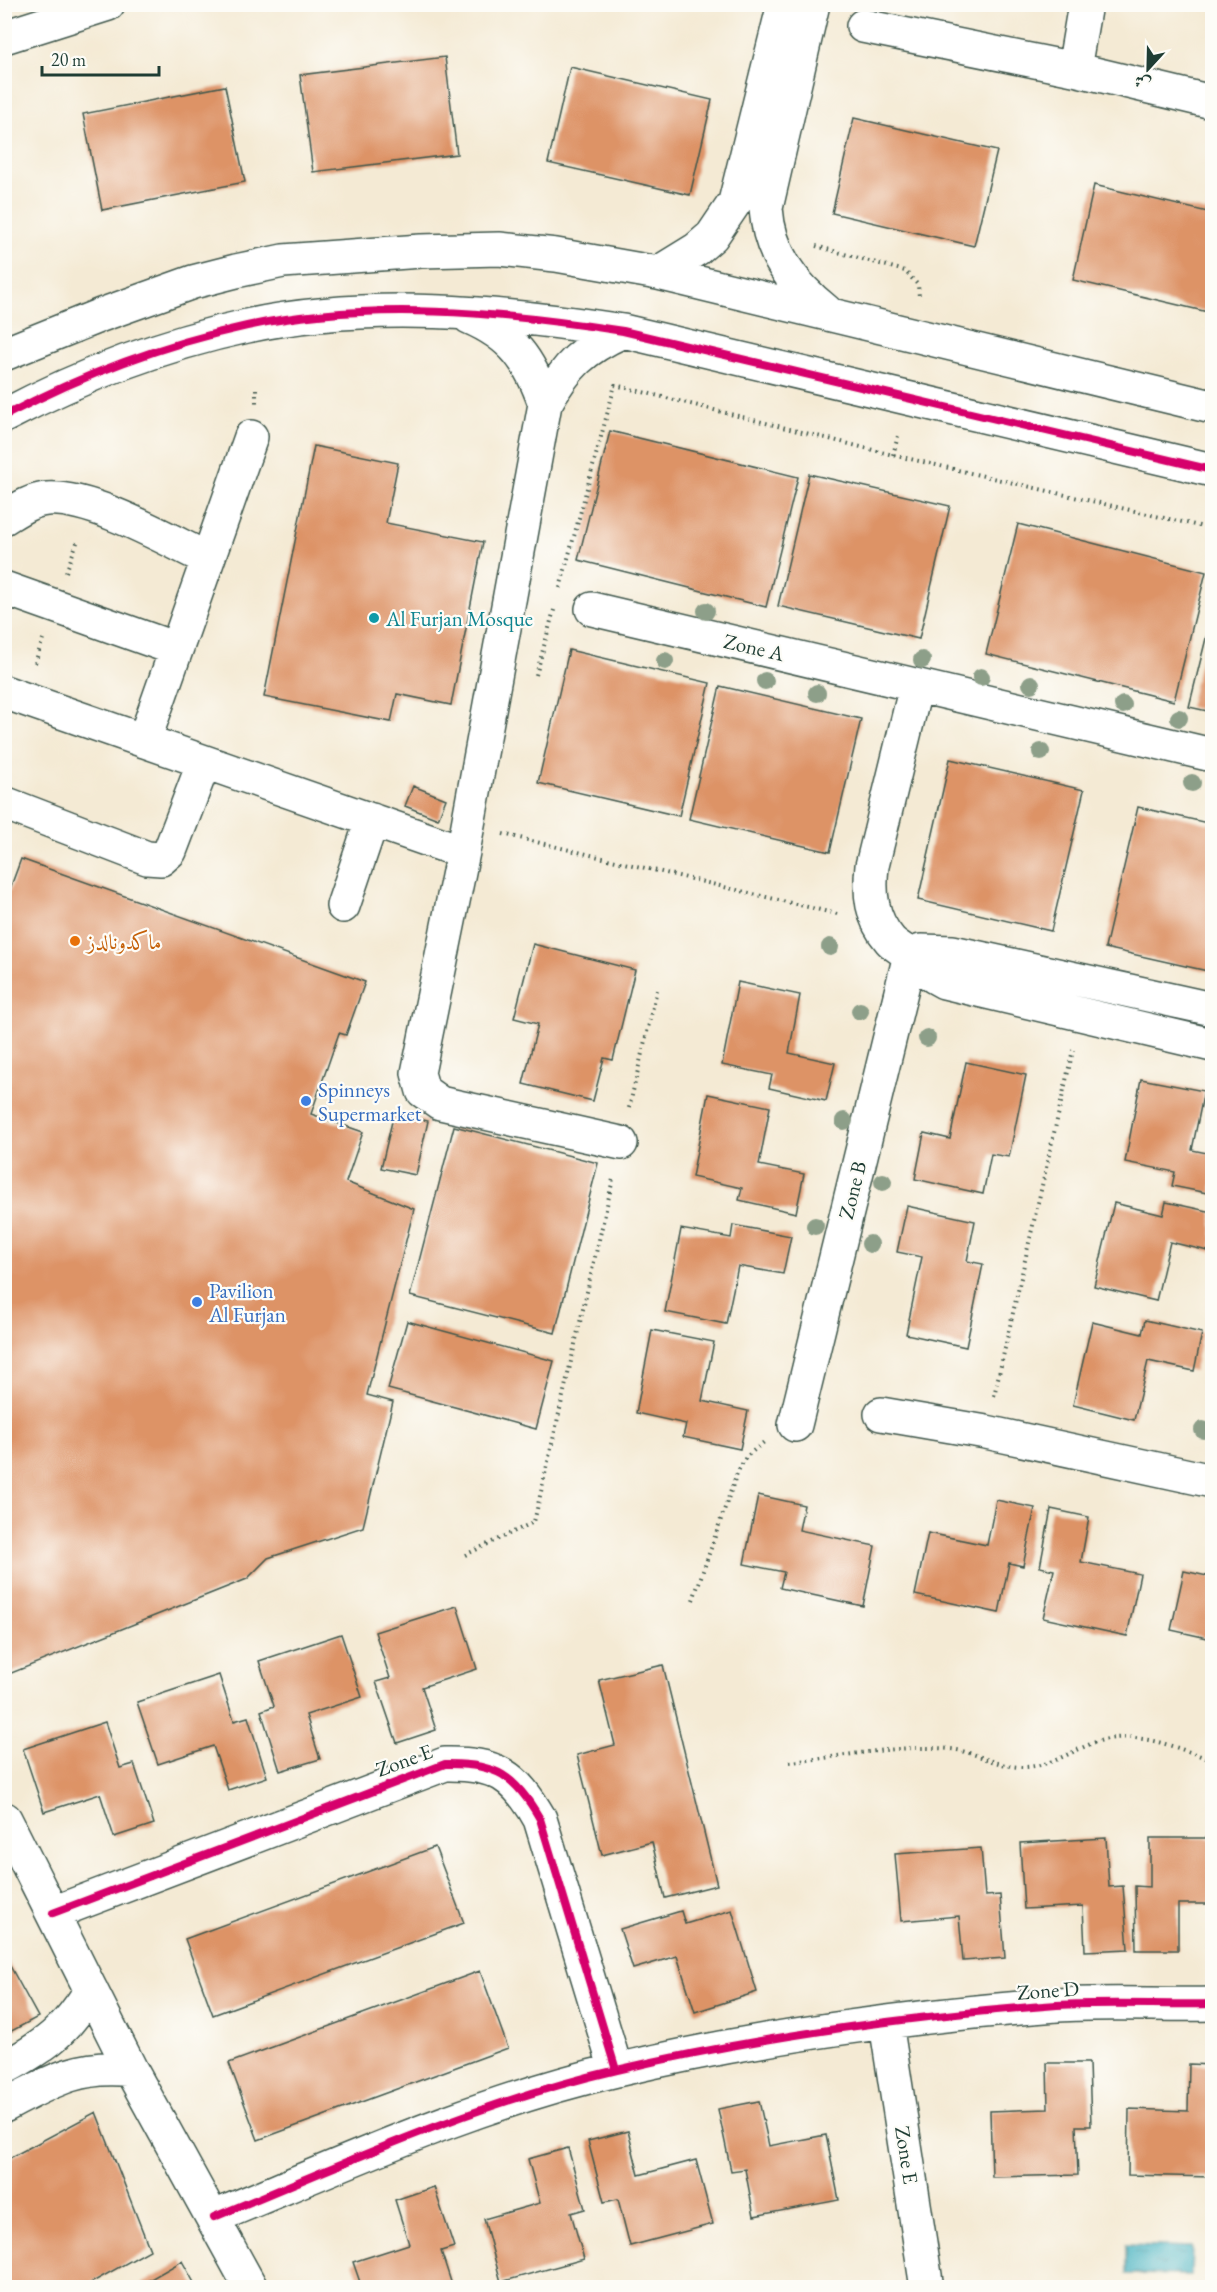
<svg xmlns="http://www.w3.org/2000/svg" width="1217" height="2292" font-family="'EB Garamond',Amiri,serif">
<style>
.water{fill:url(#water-ripples);stroke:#30767a;stroke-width:1.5}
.building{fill:#dd9366}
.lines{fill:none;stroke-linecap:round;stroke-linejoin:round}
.minor-casing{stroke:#3f574c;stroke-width:36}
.path{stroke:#3f574c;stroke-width:4;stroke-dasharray:1.5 4.5;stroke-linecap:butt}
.minor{stroke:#fff;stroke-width:33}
.cycleway-casing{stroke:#fdfcf7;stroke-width:11}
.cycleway{stroke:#d6006c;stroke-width:8}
.tree{fill:#8d9f89}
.culture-dot{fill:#0f9aa8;stroke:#fdfcf7;stroke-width:2}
.food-dot{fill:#e8710a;stroke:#fdfcf7;stroke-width:2}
.shop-dot{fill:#3f7fe0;stroke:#fdfcf7;stroke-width:2}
.labels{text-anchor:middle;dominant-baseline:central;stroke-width:4.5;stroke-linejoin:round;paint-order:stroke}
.culture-label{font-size:21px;fill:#0d838f;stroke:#fdfcf7;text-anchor:start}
.street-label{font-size:21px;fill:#1f3d34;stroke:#fdfcf7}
.food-label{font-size:21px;fill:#c56008;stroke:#fdfcf7;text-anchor:start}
.shop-label{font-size:21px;fill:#366cbe;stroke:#fdfcf7;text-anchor:start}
</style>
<defs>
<pattern id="water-ripples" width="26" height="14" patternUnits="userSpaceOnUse" patternTransform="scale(1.5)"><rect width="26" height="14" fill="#42b0bf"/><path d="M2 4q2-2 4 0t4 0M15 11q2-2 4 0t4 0" fill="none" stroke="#37909c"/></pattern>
</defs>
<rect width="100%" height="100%" fill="#fdfcf7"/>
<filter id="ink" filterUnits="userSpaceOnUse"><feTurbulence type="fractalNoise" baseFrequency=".0167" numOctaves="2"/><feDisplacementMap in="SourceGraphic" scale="12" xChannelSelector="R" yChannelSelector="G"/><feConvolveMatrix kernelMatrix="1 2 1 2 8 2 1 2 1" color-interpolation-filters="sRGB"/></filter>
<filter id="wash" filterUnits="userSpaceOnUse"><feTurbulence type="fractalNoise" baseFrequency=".008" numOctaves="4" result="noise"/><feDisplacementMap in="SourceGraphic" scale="24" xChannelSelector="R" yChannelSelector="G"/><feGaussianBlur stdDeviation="1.35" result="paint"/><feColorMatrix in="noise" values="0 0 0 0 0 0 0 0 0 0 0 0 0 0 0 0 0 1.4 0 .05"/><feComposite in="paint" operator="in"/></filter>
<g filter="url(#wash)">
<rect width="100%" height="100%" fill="#f4ead4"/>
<path class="water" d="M1126 2245 1192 2247 1191 2275 1126 2274Z"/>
<g id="blocks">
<path class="building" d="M445 57 457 154 313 172 300 75Z
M570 67 712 100 690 195 548 163Z
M225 86 245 182 102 210 83 114Z
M854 118 997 151 974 246 832 213Z
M1094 185 1212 213V313L1073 280Z
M610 431 798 477 766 607 578 560Z
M314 446 398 463 386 523 483 542 451 705 397 694 391 722 264 697Z
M809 474 950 506 919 639 778 606Z
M1018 524 1206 572 1174 701 986 654Z
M1212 614V712L1189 707Z
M569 650 710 683 679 816 538 783Z
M720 686 861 719 830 852 689 819Z
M950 759 1084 790 1051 931 918 900Z
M413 786 446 799 438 819 405 806Z
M1138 807 1212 824V972L1105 948Z
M21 859 365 982 346 1035 339 1033 311 1114 363 1132 346 1182 414 1209 367 1395 393 1402 363 1527 268 1558 247 1579 4 1676V905Z
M533 944 635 970 613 1060 604 1058 593 1101 523 1084 538 1024 514 1018Z
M738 982 800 995 789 1053 835 1063 826 1101 769 1088 772 1075 722 1065Z
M966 1062 1026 1075 1009 1157 991 1154 983 1194 915 1179 924 1133 950 1139Z
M1141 1079 1204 1091 1192 1150 1212 1154V1194L1172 1186 1175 1172 1125 1162Z
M708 1094 770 1107 759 1165 804 1174 796 1213 739 1200 742 1188 692 1177Z
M394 1113 428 1121 416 1175 381 1168Z
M454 1126 598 1163 555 1333 410 1296Z
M1166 1202 1212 1212V1252L1170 1242 1156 1301 1094 1286 1114 1203 1163 1215Z
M907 1206 975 1221 967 1261 983 1264 966 1347 906 1334 922 1257 897 1252Z
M733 1225 791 1236 783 1274 738 1266 726 1324 665 1312 681 1229 731 1238Z
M1145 1320 1202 1333 1194 1371 1148 1361 1134 1420 1073 1405 1092 1322 1142 1334Z
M407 1321 554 1361 536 1429 388 1389Z
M652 1330 714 1342 702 1401 748 1411 740 1449 683 1437 686 1424 636 1413Z
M758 1495 804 1505 799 1530 875 1546 863 1606 780 1588 784 1572 744 1564Z
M996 1500 1035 1508 1023 1566 1009 1563 999 1613 915 1595 928 1533 987 1545Z
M1051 1509 1089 1517 1081 1562 1140 1574 1127 1636 1043 1618 1054 1570 1040 1567Z
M1184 1571 1212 1577V1639L1171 1630Z
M457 1606 477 1669 422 1687 436 1730 397 1743 376 1682 390 1678 375 1632Z
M341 1634 362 1697 306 1715 320 1759 280 1771 261 1711 274 1706 259 1661Z
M663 1665 717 1885 665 1898 652 1842 602 1855 577 1755 615 1745 599 1680Z
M219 1675 234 1721 248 1717 267 1777 228 1790 213 1746 158 1764 137 1702Z
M105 1722 120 1768 134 1764 154 1824 114 1837 100 1794 44 1812 23 1749Z
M1106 1838 1109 1887 1123 1886 1128 1949 1085 1951 1083 1906 1024 1909 1020 1843Z
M1150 1838H1212V1904H1178V1950H1136L1135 1886 1150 1887Z
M435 1847 464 1923 213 2015 185 1939Z
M981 1848 985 1896 1000 1895 1005 1958 963 1961 959 1916 901 1921 895 1854Z
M732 1910 757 1992 695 2012 677 1956 633 1969 620 1929 681 1911 685 1924Z
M4 1955 38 2017 4 2035Z
M480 1971 508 2048 258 2140 229 2063Z
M1047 2063H1089L1091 2126H1076L1078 2175 992 2177 990 2111 1048 2109Z
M1189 2064 1212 2065V2177L1128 2175 1129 2109 1188 2111Z
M759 2101 769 2146 826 2135 839 2200 754 2216 745 2169 731 2171 718 2109Z
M96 2112 150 2250 82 2288H4V2161Z
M628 2131 639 2175 696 2160 713 2224 630 2246 618 2199 604 2202 588 2141Z
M568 2148 585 2209 571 2213 584 2259 501 2282 484 2219 540 2203 528 2159Z
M434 2187 454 2247 441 2251 453 2288H362L353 2262 409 2244 395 2200Z
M182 2261 197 2288H135Z"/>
</g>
</g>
<g filter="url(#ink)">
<use href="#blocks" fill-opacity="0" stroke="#3f574c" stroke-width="1.5"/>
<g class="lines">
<defs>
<path id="minor" d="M813 4 766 208C769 253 792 284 826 311
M863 26 1074 69 1212 102
M4 37 108 4
M1074 69 1085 4
M658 273 697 249 712 236 735 202 784 4
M469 317C513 336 530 360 545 404
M4 354 101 315 193 282 236 271 283 261 421 251 499 249 556 255 658 273 1212 407
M4 416C80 376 164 344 247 326 369 300 501 312 623 331L1212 470
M4 518C17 510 31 500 47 499 92 496 166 539 208 559
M4 588 176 649
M592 609 1212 755
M916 686 872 866C869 893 871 918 890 940 896 947 905 950 911 957 922 968 930 975 944 982L1212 1045
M4 692 463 852
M144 741 251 437
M4 803 147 858 161 859 170 851 204 762
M343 906 372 820
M910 955 921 951 953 952 1212 1009
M621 1143 440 1103 423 1091 418 1073 463 852 545 404C566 366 583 349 623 331
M881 1414 986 1432 1212 1481
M795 1425 910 955
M5 1819 131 2070 251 2288
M53 1913 445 1764C496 1763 515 1775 540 1819L616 2070
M886 2023 927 2288
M4 2068C45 2046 66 2031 91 1990
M4 2106C48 2083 79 2063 131 2070
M214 2217C345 2163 478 2102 617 2070 761 2036 910 2016 1057 2005 1109 2002 1161 2005 1212 2004"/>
</defs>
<use href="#minor" class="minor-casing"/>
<path class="path" d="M816 246 905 271 918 285 919 297
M256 389V403
M893 455 899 432
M66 572 78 540
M560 588 615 385 893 455 1212 529
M35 663 43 639
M536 675 554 610
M4 749 10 732
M503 834 837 914
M629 1108 657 990
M994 1396 1073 1050
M465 1555 534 1522 613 1179
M693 1600 737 1473 746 1457 764 1442
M790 1762C842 1757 898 1744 950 1749 975 1751 998 1768 1025 1767 1051 1766 1070 1752 1093 1743 1134 1728 1174 1747 1212 1760"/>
<use href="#minor" class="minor"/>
<defs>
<path id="cycleway" d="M4 416C80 376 164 344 247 326 369 300 501 312 623 331L1212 470
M53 1913 445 1764C496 1763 515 1775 540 1819L616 2070
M214 2217C345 2163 478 2102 617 2070 761 2036 910 2016 1057 2005 1109 2002 1161 2005 1212 2004"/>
</defs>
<use href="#cycleway" class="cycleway-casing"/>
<use href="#cycleway" class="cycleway"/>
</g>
<g class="tree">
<circle cx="706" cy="611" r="9"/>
<circle cx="922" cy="660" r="9"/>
<circle cx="665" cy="661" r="9"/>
<circle cx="981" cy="677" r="9"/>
<circle cx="765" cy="681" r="9"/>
<circle cx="1031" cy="684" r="9"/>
<circle cx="817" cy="693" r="9"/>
<circle cx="1123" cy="705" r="9"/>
<circle cx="1179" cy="718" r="9"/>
<circle cx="1041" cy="752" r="9"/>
<circle cx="1192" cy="783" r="9"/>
<circle cx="830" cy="947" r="9"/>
<circle cx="860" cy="1011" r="9"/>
<circle cx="927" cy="1038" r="9"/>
<circle cx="844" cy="1121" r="9"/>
<circle cx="883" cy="1182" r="9"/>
<circle cx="815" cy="1226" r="9"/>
<circle cx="870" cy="1244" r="9"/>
<circle cx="1203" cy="1430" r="9"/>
</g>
</g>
<circle class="culture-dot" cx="374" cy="618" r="6"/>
<circle class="food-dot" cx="75" cy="941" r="6"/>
<g class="shop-dot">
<circle cx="306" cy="1101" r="6"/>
<circle cx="197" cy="1302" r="6"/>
</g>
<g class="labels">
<g class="culture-label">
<text x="386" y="618">Al Furjan Mosque</text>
</g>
<g class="street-label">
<text transform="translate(754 647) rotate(13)">Zone A</text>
<text transform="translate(852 1190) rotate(-76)">Zone B</text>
<text transform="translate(404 1760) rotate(-20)">Zone E</text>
<text transform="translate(1048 1990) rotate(-4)">Zone D</text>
<text transform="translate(907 2155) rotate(81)">Zone E</text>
</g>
<g class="food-label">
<text x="87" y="941">ماكدونالدز</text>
</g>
<g class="shop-label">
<text x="318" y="1089">Spinneys<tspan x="318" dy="24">Supermarket</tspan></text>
<text x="209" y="1290">Pavilion<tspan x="209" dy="24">Al Furjan</tspan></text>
</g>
</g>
<rect width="1217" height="2292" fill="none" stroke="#fdfcf7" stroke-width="24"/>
<g transform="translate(1148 69) rotate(202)" stroke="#fdfcf7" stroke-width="4.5" paint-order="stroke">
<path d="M0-4.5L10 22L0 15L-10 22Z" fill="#1f3d34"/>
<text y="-9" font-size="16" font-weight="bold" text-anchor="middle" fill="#1f3d34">ش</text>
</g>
<path d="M42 66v9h117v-9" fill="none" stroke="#1f3d34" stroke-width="3"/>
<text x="51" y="66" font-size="18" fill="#1f3d34" stroke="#fdfcf7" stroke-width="4.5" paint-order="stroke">20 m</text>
</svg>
